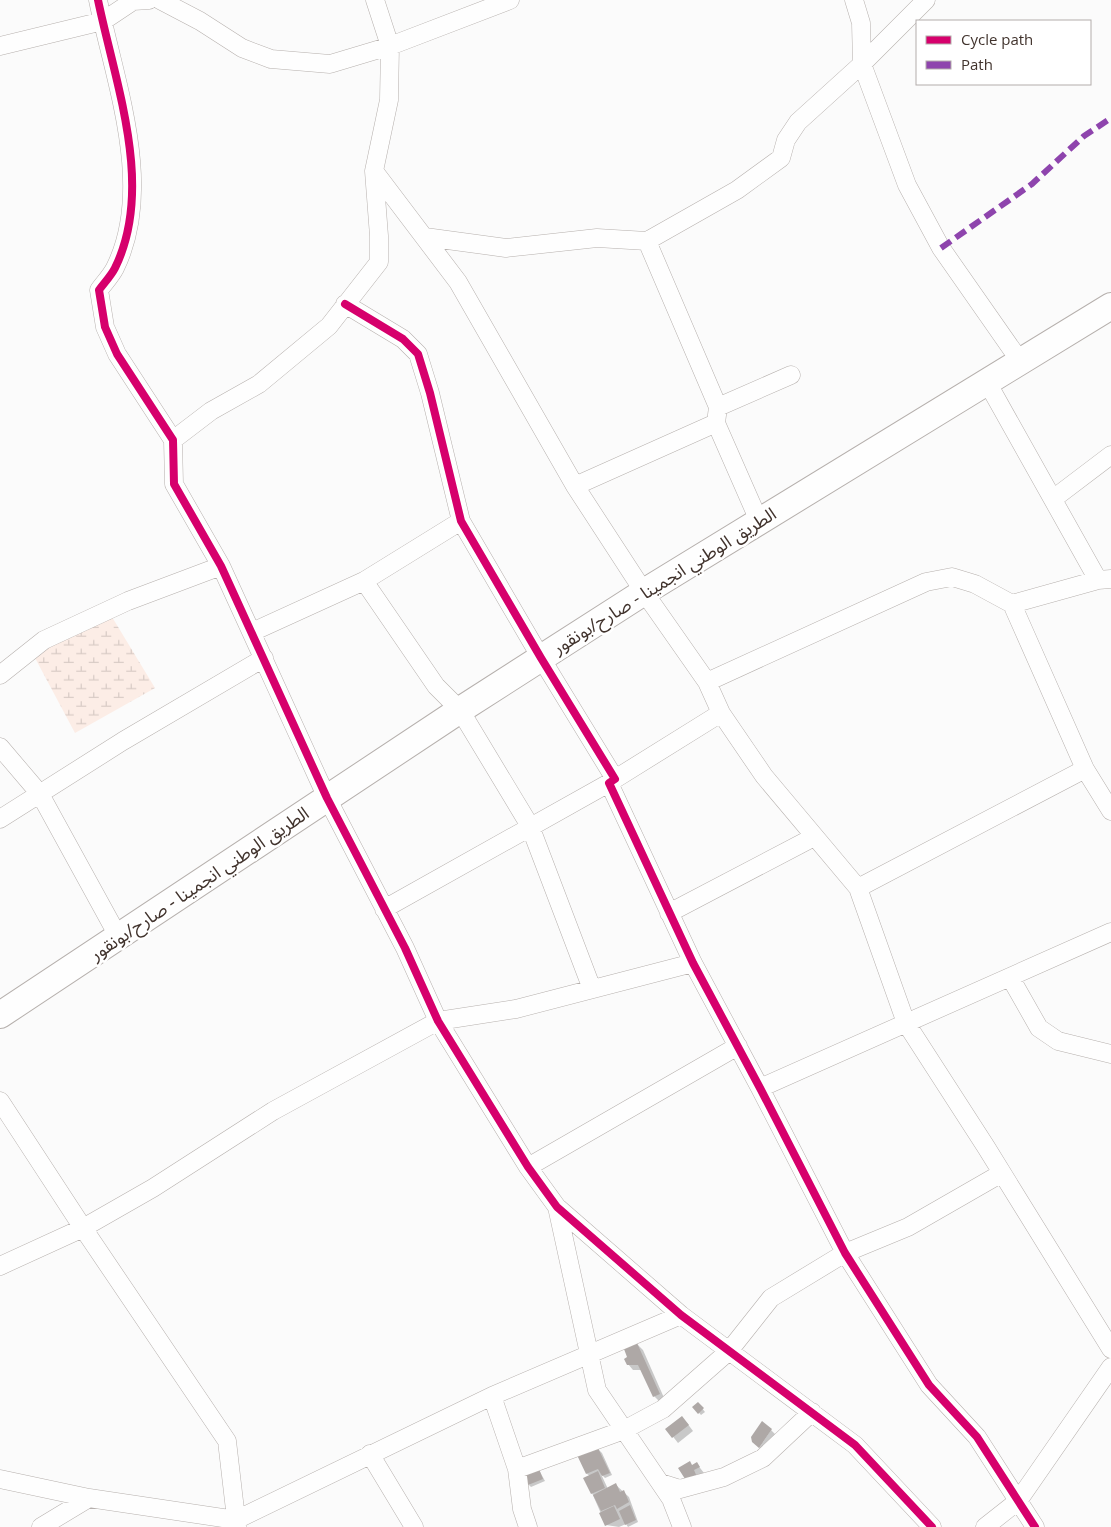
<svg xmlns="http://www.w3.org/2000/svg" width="1111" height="1527" font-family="'Open Sans','Noto Sans Arabic',sans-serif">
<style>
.wetland{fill:url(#wetland-marsh)}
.shadow{fill:#0003}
.building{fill:#aea8a6}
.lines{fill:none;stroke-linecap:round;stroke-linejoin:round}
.minor-casing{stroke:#b6b0ad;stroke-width:19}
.highway-casing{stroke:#b6b0ad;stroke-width:28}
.minor{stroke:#fefefe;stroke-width:18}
.highway{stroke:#fefefe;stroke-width:26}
.quiet{stroke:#8e44ad;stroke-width:6;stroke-dasharray:12 6;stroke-linecap:butt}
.cycleway-casing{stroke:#fff;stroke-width:11}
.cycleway{stroke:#d6006c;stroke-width:8}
.labels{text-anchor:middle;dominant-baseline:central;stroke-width:5;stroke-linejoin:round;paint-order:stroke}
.street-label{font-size:18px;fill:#41332d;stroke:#fff}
</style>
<defs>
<pattern id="wetland-marsh" width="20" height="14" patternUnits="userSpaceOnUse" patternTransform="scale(1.25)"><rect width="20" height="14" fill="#fcede6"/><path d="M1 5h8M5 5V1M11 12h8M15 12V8" fill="none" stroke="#d9ccc6"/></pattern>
</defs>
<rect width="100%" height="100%" fill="#fbfbfb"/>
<path class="wetland" d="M109 612 155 688 75 733 34 656Z"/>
<path class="shadow" d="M637 1344 643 1350 665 1400 660 1402 654 1396 642 1370H633L628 1364Z
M698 1403 705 1412 701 1415 694 1407Z
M687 1423 693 1431 678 1443 667 1429Z
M771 1430 776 1435 765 1452 759 1448Z
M596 1447 602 1453 612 1475 605 1478 601 1474 608 1489 616 1485 629 1497 638 1522 628 1527 626 1524 619 1527 606 1525 592 1493 590 1476 587 1474Z
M697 1464 704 1473 698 1476 694 1487 693 1466Z
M539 1470 545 1481 531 1487 529 1485Z"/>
<path class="building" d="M637 1343 660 1394 653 1397 638 1365H627L624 1359 627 1357 624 1349Z
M698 1402 704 1408 698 1414 692 1407Z
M682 1416 689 1425 672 1438 665 1429Z
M762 1421 772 1429 759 1448 752 1442 751 1437Z
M597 1446 610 1473 602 1476 598 1469 586 1474 577 1455Z
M690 1461 692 1465 697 1462 700 1467 694 1470 697 1477 687 1482 678 1468Z
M539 1469 543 1479 528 1485 524 1476Z
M598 1471 605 1488 591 1494 583 1478Z
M616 1483 620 1492 624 1490 629 1502 617 1509 615 1505 601 1511 593 1495Z
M630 1505 636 1520 625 1525 619 1511Z
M614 1506 620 1519 605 1526 599 1513Z"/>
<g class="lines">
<defs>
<path id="minor" d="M98 0C115 83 155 187 115 268 111 276 104 283 99 290L105 327 117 354 173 440 174 484 221 566 327 798 405 948 438 1021 528 1167 557 1207 681 1315 855 1445 932 1527
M160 0 200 21 242 48 271 59 330 64 390 46 510 0
M854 0 861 23 862 64 907 185 941 248 1020 361
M0 46 103 21 133 1 149 0
M374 171 458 282 575 486 644 592 707 682 721 713 764 776 858 888 906 1023 986 1147 1111 1349
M425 237 506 248 597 238 647 241 737 190 781 158 786 140 798 122 862 64 926 0
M647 241 718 407
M345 304 403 339 418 354 430 393 461 521 541 658 615 779 609 783 693 963 760 1088 845 1253 929 1385 977 1437 1035 1527
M987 382 1098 580
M716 423 759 521
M173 440 211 411 259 384 329 326 379 262V236L374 171 389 100 390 46 375 0
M575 486 716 423 718 407 791 375
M1053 499 1111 455
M364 581 436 686 460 710 530 826 592 989
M1012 604 1085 769 1111 811
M252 632 364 581 461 521
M0 675 44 640 128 601 221 566
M707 682 926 582 952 577 975 584 1012 604 1098 580 1111 579
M0 747 40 794 118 936
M615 779 721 713
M0 819 123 741 264 658
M858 888 1085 769
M384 909 609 783
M669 913 814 837
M1010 977 1039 1028 1058 1041 1111 1054
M760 1088 1111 932
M0 1101 83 1228 227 1441 237 1527
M528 1167 738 1046
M557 1207 597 1390 671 1499 682 1527
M0 1266 83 1228 153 1188 273 1111 438 1021 516 1009 693 963
M492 1396 517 1469 522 1509 528 1527
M370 1454 414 1527
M517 1469 624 1430 663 1409 729 1351 771 1298 845 1253 908 1227 1002 1173
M0 1479 89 1498 236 1520 492 1396 681 1315
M661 1483 680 1489 724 1477 763 1458 812 1412
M41 1527 89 1498
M985 1527 1018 1501 1111 1367"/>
<path id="highway" d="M0 1015 460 710 644 592 1111 306"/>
</defs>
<use href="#minor" class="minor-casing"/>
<use href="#highway" class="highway-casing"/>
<use href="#minor" class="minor"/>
<use href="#highway" class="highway"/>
<path class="quiet" d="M941 248 1032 184 1084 136 1111 118"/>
<defs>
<path id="cycleway" d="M98 0C115 83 155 187 115 268 111 276 104 283 99 290L105 327 117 354 173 440 174 484 221 566 327 798 405 948 438 1021 528 1167 557 1207 681 1315 855 1445 932 1527
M345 304 403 339 418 354 430 393 461 521 541 658 615 779 609 783 693 963 760 1088 845 1253 929 1385 977 1437 1035 1527"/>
</defs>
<use href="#cycleway" class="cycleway-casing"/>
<use href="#cycleway" class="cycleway"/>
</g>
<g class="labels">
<g class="street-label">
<text transform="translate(664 580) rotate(-32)">الطريق الوطني انجمينا - صارح/بونقور</text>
<text transform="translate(199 883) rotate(-34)">الطريق الوطني انجمينا - صارح/بونقور</text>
</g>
</g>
<rect x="916" y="20" width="175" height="65" fill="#ffffff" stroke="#b3adab"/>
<rect x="926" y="36" width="25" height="8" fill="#d6006c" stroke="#b3adab"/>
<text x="961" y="45" font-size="15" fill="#41332d">Cycle path</text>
<rect x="926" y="61" width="25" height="8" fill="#8e44ad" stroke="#b3adab"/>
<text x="961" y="70" font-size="15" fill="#41332d">Path</text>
</svg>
